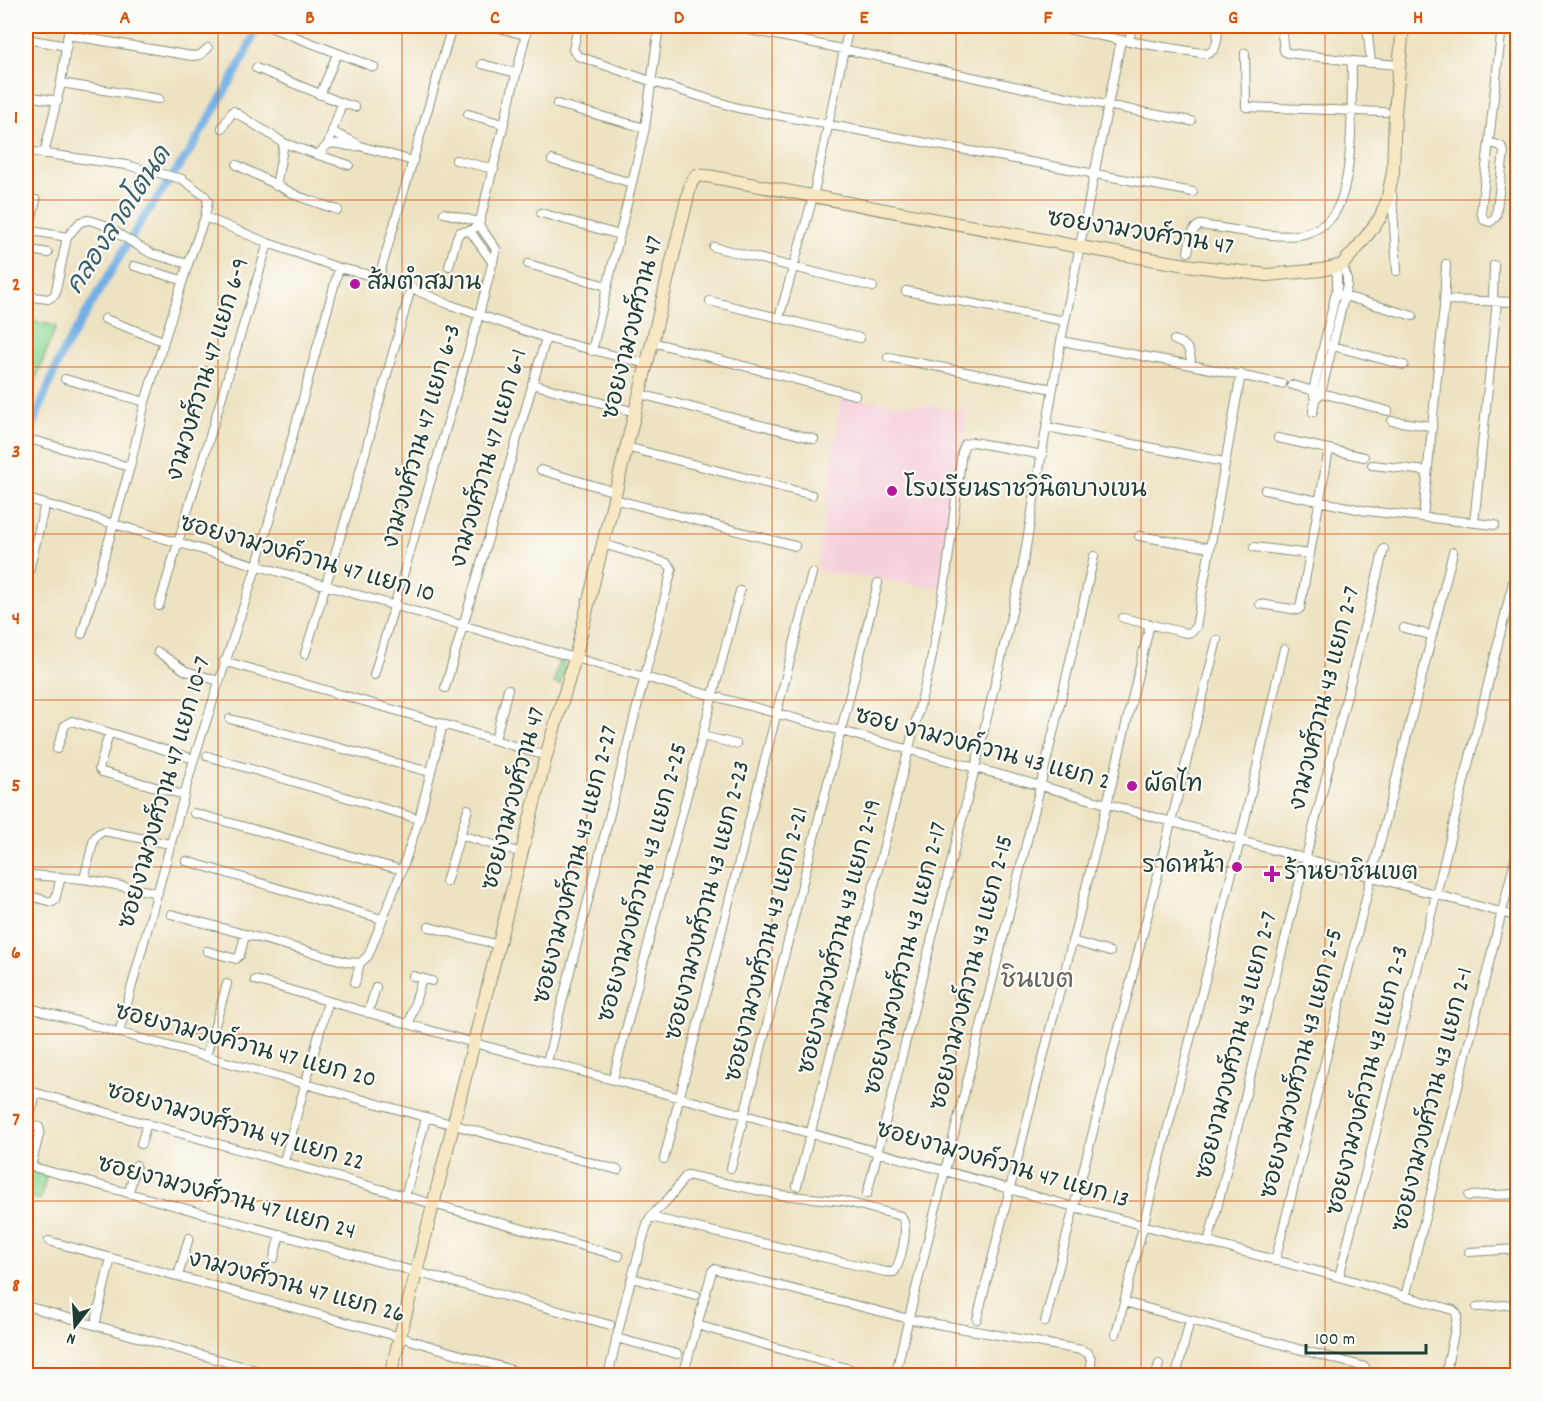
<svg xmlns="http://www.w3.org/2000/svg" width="1543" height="1401" font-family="Dekko,'Playpen Sans Thai',sans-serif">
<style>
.built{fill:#f5cfdb}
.green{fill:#8fda96;stroke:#578c65;stroke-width:1.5}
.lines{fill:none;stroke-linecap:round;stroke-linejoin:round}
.canal{stroke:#72afe4;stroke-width:8}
.street-casing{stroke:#86907a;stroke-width:10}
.secondary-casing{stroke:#86907a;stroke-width:14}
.street{stroke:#fff;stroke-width:8}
.secondary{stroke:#f7e8c3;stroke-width:12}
.grid{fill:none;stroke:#d45610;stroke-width:1.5;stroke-opacity:0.55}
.poi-dot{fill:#b5179e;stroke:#fdfcf7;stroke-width:2}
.labels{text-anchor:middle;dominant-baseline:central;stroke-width:4.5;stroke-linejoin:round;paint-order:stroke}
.street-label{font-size:24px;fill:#1f3d34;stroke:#fdfcf7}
.poi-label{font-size:24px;fill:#1f3d34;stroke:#fdfcf7;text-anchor:start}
.water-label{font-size:26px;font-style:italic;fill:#385f69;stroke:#fdfcf7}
.neighbourhood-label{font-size:26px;fill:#636159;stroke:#fdfcf7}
.neatline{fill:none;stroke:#d45610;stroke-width:2}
.grid-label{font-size:20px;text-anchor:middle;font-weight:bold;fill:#d45610}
</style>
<rect width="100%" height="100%" fill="#fdfcf7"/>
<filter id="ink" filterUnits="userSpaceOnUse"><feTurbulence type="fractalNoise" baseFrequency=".0167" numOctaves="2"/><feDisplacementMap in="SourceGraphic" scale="12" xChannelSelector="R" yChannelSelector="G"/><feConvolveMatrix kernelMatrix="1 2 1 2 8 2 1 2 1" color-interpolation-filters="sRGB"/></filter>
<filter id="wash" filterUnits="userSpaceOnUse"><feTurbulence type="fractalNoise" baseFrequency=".008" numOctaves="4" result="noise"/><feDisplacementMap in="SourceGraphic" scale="24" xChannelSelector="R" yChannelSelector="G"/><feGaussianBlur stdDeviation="1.35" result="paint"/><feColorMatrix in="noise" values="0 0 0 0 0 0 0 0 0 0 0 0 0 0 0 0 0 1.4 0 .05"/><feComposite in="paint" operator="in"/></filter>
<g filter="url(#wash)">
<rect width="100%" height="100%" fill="#ede2c1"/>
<path class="built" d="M841 398 967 410 940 588 817 571Z"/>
<path class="green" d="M26 320 56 326 26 404Z
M559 660 564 661 565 664 560 685 554 683Z
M26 1168 47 1174 40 1200 26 1195Z"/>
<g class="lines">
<path class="canal" d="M26 442 61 355 143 218 190 151 238 69 258 26"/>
</g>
</g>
<g filter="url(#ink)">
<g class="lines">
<defs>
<path id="street" d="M438 26 451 29
M492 26 525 35
M578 26 573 50 578 56 653 82 738 108 1193 192
M650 26 659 28
M1053 26 1121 40 1207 54C1219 49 1217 37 1218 26
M1367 26 1371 63
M272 28 374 67
M750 30C897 59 1043 95 1191 121
M68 35 192 56 200 55 208 48
M26 39 67 46
M1129 42 1132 26
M1245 53 1246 107 1385 112
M1352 61 1398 65
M482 64 516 73
M61 83 159 99
M320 95 337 54
M26 96 58 101
M342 103 355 107
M557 104 645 128
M468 114 503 124
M222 128 233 111 284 143 318 155 328 144 342 103 256 68
M332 131C341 138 352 139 360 146L413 161
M1489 142 1501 146 1504 152 1496 217 1490 222 1484 220 1481 212 1502 26
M328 144C340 141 349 149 360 146
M26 151 126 165 182 179 205 196 208 201 205 217 188 264 145 402 130 467 82 634
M44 154 61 83 69 26
M318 155 349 165
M456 160 494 169
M552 160 632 183
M237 165 300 197 338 210
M276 186 284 143
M1392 194 1397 271
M444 213 479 222
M541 213 620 235
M205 217 268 243 339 268 379 277 411 288 448 304 546 338 647 364
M479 225 528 26
M26 230 67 237 80 222 89 220 102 224 152 254 188 264
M29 231 36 200
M714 247 873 287
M26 249 48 253
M1188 252C1190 243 1190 229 1200 225 1228 228 1277 240 1304 234 1314 231 1324 226 1331 218 1356 189 1351 99 1352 61L1288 53 1284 51 1281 26
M528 264 607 286
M134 266 182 280
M449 266 457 237 460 232 470 231
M379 277 452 26
M906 291 1065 321
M1341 295 1413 316
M26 296 48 299 55 295 67 237
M1444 300 1518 302
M710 301 860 338
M1493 301 1494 265
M779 318 813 197 849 26
M105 319 163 341
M1174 340C1188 345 1191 350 1191 365
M1061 341 1191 365 1282 384
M652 342 855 395
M1329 345 1404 365
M592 351 645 128 659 26
M888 357 1053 389
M65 379 145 402
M532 384 635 412
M1292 385 1388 411
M640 394 814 439
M1315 400 1321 393 1347 285V277L1342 265
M1313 412 1315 400 1313 391 1337 288V275L1334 267
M1392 421 1431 426
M1047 427 1224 462
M1278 438 1364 457
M36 441 130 467
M626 447 812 495
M1372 465 1427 471
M541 470 616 492
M1265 490 1367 511 1495 525
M28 499 575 658 1518 917
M614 499 795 546
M1423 517 1444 307 1446 264
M1474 523 1497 301
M1139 536 1210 548
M1254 547 1310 554
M29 571 45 504
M1260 604 1298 610 1300 608 1329 449
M159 606 268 243
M1123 618 1186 633 1192 632 1196 627 1241 374
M1404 628 1430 635
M158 652 186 671 219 681
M305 654 360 471 411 288
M224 661 443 724
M374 675 479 315 496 249 479 225 470 231 493 263
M445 688 546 338
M230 719 430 772
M109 733 99 769 102 772 184 795
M702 736 736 744
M495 740 508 689
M57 749 65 725 72 721 194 759
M207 756 419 819
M194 813 402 870
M460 835 522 853
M27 857V870L31 875 84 879
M186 861 382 919
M446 882 468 809
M158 893 84 879 94 839 98 834 104 831 170 844
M26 895 52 902 55 900 61 877
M171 914 347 962 360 963
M429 927 499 945
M1072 941 1110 952
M207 951 236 959 240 955 245 935
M360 963 368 956 402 870 419 819 443 724 546 756
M413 976 432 981
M255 980 474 1043 745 1115 1074 1207 1339 1277 1453 1310 1457 1314V1318C1454 1337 1448 1356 1446 1376
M355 983 360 963
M26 1007 618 1170
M368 1013 376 987
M409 1024 422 978
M119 1033 194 759 257 565 339 268
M206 1056 227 984
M547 1062 672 569 667 563 603 544
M613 1079 740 591
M26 1090 619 1256
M26 1124 39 1127 40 1131 31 1166
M28 1124 36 1093
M141 1144 147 1123
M1514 1152 1518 1137
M664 1159 812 573
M284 1161 328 1002
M26 1165 610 1325
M731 1168 878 583
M797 1186 930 666 946 576 962 452 965 444 973 442 1043 455
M129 1192 136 1165
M867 1194 975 768 1022 570 1061 341 1121 40
M1469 1196 1518 1194
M405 1197 426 1118
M49 1241 400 1337 532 1376
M1208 1243 1384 549
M1469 1252 1518 1249
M274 1258 280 1234
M1275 1261 1453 552
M178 1276 189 1238
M1339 1277 1436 895 1518 562
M632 1278 696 1295
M1405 1297 1518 848
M1124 1302 1365 1367
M26 1306 277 1376
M1477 1307 1518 1304
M977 1319 1107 804 1150 624
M1045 1322 1217 640
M95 1325 111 1258
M697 1325 874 1376
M1116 1334 1240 841 1284 649
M616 1338 677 1354
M1514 1339 1518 1340
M608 1376 626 1298 648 1221C653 1212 661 1207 668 1199 675 1192 680 1182 687 1175L780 1195 843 1201 901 1216C910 1226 901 1262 894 1272H886L650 1217
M683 1376 712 1271 714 1269 909 1319 1081 1350 1088 1353 1091 1359V1376
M895 1376C960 1102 1033 830 1094 556
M1156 1376 1159 1364
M1176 1376 1190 1320"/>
<path id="secondary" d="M390 1376 546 756 575 658 691 183 697 175 713 177 1080 247 1186 265 1267 275 1322 270 1342 265 1359 246 1380 218 1387 201 1393 172 1395 112 1403 26"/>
</defs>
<use href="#street" class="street-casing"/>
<use href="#secondary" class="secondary-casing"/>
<use href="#street" class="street"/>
<use href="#secondary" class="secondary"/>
</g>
</g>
<path class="grid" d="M218 26V1376M402 26V1376M587 26V1376M772 26V1376M956 26V1376M1141 26V1376M1325 26V1376M26 200H1518M26 367H1518M26 534H1518M26 700H1518M26 867H1518M26 1034H1518M26 1201H1518"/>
<g class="poi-dot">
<circle cx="355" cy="284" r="6"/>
<circle cx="892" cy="491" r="6"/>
<circle cx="1132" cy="786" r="6"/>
<circle cx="1237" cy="867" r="6"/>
<path d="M1269 865h6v6h6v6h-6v6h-6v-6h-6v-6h6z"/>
</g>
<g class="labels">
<g class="street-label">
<text transform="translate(1140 234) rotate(9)">ซอยงามวงศ์วาน 47</text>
<text transform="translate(634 328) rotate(-76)">ซอยงามวงศ์วาน 47</text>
<text transform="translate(209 370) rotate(-73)">งามวงศ์วาน 47 แยก 6-9</text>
<text transform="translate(423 437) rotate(-74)">งามวงศ์วาน 47 แยก 6-3</text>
<text transform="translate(490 459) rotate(-74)">งามวงศ์วาน 47 แยก 6-1</text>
<text transform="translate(307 560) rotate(16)">ซอยงามวงค์วาน 47 แยก 10</text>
<text transform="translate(1326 699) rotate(-76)">งามวงศ์วาน 43 แยก 2-7</text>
<text transform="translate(982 750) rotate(15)">ซอย งามวงค์วาน 43 แยก 2</text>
<text transform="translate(166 793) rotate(-74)">ซอยงามวงศ์วาน 47 แยก 10-7</text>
<text transform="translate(515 799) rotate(-75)">ซอยงามวงศ์วาน 47</text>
<text transform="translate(577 865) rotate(-76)">ซอยงามวงศ์วาน 43 แยก 2-27</text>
<text transform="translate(644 883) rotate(-75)">ซอยงามวงค์วาน 43 แยก 2-25</text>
<text transform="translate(709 901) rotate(-76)">ซอยงามวงศ์วาน 43 แยก 2-23</text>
<text transform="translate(841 937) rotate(-76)">ซอยงามวงศ์วาน 43 แยก 2-19</text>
<text transform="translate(768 945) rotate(-76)">ซอยงามวงศ์วาน 43 แยก 2-21</text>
<text transform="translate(907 959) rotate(-76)">ซอยงามวงศ์วาน 43 แยก 2-17</text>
<text transform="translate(973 973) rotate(-76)">ซอยงามวงค์วาน 43 แยก 2-15</text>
<text transform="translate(1238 1046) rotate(-76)">ซอยงามวงศ์วาน 43 แยก 2-7</text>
<text transform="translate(245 1047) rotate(15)">ซอยงามวงค์วาน 47 แยก 20</text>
<text transform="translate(1303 1064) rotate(-76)">ซอยงามวงศ์วาน 43 แยก 2-5</text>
<text transform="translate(1369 1081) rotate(-76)">ซอยงามวงค์วาน 43 แยก 2-3</text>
<text transform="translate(1434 1100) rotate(-76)">ซอยงามวงศ์วาน 43 แยก 2-1</text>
<text transform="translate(235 1128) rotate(16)">ซอยงามวงศ์วาน 47 แยก 22</text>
<text transform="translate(1002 1166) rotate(16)">ซอยงามวงค์วาน 47 แยก 13</text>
<text transform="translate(226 1199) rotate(15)">ซอยงามวงศ์วาน 47 แยก 24</text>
<text transform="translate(296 1288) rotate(15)">งามวงศ์วาน 47 แยก 26</text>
</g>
<g class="poi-label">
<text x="367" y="284">ส้มตำสมาน</text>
<text x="904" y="491">โรงเรียนราชวินิตบางเขน</text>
<text x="1144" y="786">ผัดไท</text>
<text x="1225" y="867" text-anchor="end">ราดหน้า</text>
<text x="1284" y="874">ร้านยาชินเขต</text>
</g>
<g class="water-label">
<text transform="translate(120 221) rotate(-57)">คลองลาดโตนด</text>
</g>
<g class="neighbourhood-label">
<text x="1037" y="981">ชินเขต</text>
</g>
</g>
<rect width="1543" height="1401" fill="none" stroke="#fdfcf7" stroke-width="66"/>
<g transform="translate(75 1326) rotate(197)" stroke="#fdfcf7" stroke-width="4.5" paint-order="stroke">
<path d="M0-4.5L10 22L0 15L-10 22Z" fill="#1f3d34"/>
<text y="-9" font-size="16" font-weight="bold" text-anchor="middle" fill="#1f3d34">N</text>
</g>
<path d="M1306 1344v9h120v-9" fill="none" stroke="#1f3d34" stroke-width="3"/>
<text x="1315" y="1344" font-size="18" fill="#1f3d34" stroke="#fdfcf7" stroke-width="4.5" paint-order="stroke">100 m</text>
<rect x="33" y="33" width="1477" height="1335" class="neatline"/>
<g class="grid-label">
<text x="125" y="23">A</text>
<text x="310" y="23">B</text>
<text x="495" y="23">C</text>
<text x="679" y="23">D</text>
<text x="864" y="23">E</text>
<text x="1048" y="23">F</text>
<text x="1233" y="23">G</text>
<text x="1418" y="23">H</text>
<text x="16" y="123">1</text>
<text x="16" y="290">2</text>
<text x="16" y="457">3</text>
<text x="16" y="624">4</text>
<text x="16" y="791">5</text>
<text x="16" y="958">6</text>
<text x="16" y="1125">7</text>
<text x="16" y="1291">8</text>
</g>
</svg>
